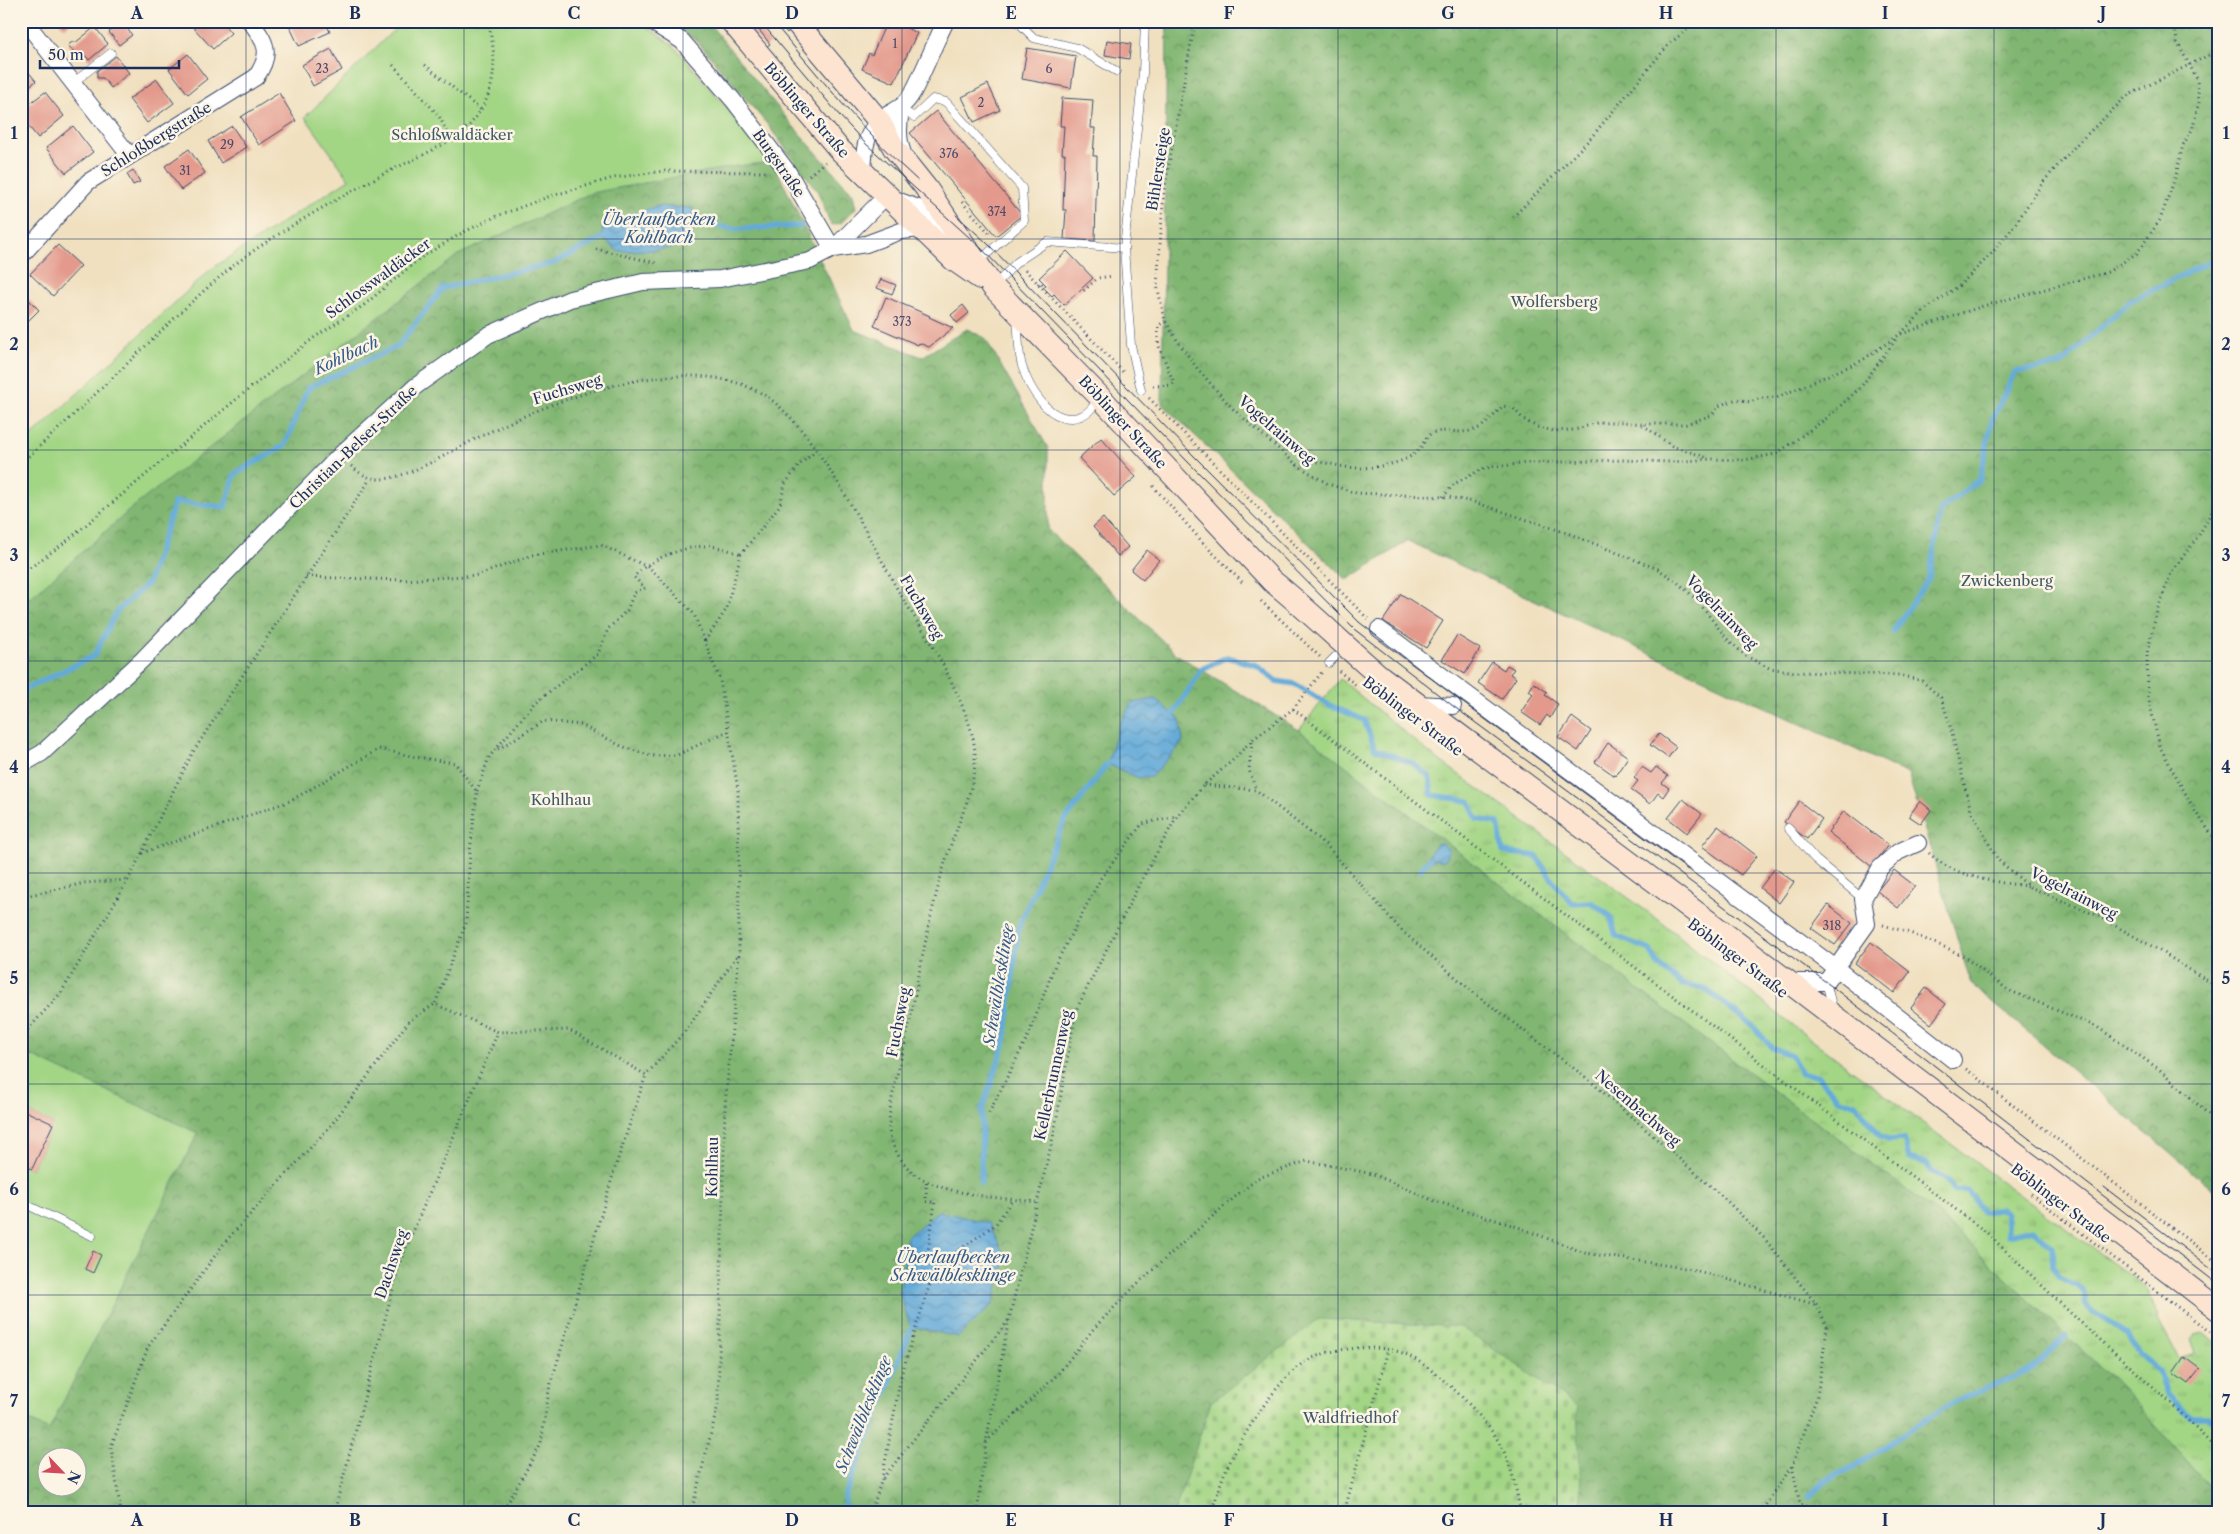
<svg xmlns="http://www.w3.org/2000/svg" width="2240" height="1534" font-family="'Libre Caslon Text',serif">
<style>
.forest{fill:url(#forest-crowns);stroke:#4e7268;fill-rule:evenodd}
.cemetery{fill:url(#cemetery-stones);stroke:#5e8271}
.park{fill:url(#park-tufts);stroke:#5e8271}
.garden{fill:#a2d584;stroke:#5e8271}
.water{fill:url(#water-waves);stroke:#3f6c9c}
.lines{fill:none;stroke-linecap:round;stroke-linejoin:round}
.stream{stroke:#63aad9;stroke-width:5.5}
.building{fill:#e39a8c}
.lane-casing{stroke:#3b4a6d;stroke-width:9}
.street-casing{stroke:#3b4a6d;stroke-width:18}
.secondary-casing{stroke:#3b4a6d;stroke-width:24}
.path{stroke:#3b4a6d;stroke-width:3;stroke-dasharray:1 4;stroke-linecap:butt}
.lane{stroke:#fff;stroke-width:8}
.street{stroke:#fff;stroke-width:16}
.secondary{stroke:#fde4d0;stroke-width:22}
.tram{stroke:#1b2f5e;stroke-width:1}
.grid{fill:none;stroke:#1b2f5e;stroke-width:1;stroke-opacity:0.55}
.labels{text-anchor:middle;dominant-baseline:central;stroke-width:5;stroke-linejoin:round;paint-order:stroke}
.number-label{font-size:12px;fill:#4d4a6a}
.street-label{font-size:15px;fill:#1b2f5e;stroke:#fcf5e5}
.park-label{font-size:15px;fill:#3d5868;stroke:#fcf5e5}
.water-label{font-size:16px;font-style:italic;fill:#345a89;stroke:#fcf5e5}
.neatline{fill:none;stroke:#1b2f5e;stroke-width:2}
.grid-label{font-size:16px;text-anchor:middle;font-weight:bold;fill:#1b2f5e}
</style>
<defs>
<pattern id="forest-crowns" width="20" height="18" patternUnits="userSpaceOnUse" patternTransform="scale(1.25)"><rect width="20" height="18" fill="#81b672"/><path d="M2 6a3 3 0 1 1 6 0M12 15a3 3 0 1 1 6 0" fill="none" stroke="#699461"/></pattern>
<pattern id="cemetery-stones" width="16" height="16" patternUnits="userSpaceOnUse" patternTransform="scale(1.25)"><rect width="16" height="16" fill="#a2d584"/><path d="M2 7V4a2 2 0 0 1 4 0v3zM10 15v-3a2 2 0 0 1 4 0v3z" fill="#8bb774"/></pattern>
<pattern id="park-tufts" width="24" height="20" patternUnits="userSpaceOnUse" patternTransform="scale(1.25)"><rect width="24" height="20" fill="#a2d584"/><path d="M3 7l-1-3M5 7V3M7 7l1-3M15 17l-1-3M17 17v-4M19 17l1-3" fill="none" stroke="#8bb774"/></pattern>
<pattern id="water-waves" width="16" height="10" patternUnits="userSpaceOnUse" patternTransform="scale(1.25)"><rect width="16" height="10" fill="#63aad9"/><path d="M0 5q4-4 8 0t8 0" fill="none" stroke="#518bb3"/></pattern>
</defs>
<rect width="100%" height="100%" fill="#fcf5e5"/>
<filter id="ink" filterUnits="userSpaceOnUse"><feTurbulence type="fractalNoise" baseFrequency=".02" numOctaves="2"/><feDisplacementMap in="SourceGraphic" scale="10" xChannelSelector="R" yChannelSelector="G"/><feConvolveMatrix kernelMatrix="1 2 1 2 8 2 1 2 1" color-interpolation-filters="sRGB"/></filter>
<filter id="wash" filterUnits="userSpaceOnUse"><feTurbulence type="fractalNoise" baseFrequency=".0096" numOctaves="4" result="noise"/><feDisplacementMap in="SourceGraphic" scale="20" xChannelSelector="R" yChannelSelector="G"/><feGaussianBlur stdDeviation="1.12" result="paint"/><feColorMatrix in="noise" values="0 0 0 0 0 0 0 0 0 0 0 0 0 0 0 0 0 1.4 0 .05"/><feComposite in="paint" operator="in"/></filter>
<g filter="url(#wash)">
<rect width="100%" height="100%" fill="#f0e0c0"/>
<path class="forest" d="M665 21H707L793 126 853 194 856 208 841 223 831 225 818 192 767 124 697 41Z
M1167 21H2219V1194L1971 984 1908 774 1408 541 1347 580 1162 404Z
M773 162 854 330 922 357 967 329 985 338 1048 448V530L1176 654 1299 730 1622 977 1936 1212 2123 1389 2219 1497V1513H1582L1576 1406 1211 1402 1174 1513H21V1417L49 1430 198 1133 21 1051V592L30 598 132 508 458 255 591 193 736 166ZM48 1456H78V1486H48Z"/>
<path class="cemetery" d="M1319 1319 1461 1327 1577 1406 1582 1513H1174L1211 1402Z"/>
<path class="park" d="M1340 679 1432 755 1656 918 1792 1025 1983 1168 2147 1288 2159 1321 2179 1358 2195 1353 2190 1339 2194 1334 2203 1332 2219 1344V1497L2123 1389 1936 1212 1622 977 1299 730Z"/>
<path class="garden" d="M403 21H639L674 46 773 162 736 166 591 193 458 255 132 508 30 598 21 592V446L211 269 349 179 305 117Z
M21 1051 198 1133 49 1430 21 1417V1164L32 1169 53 1124 21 1109Z"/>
<path class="water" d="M657 206 693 208 691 245 655 250 618 251 602 238 603 225Z
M1155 699 1180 719 1183 742 1151 777 1139 778 1107 764 1120 723 1132 703Z
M1437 843 1442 844 1449 850 1447 857 1442 861 1435 859 1425 864V861Z
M938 1211 988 1223 1006 1258 993 1304 958 1337 912 1327 909 1323 900 1293 907 1237Z"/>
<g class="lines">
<path class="stream" d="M712 225 734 229 801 226
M1893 631 1929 578 1941 509 1980 479 1992 420 2015 372 2060 365 2130 301 2219 257
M21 691 94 656 117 611 148 583 175 502 225 507 235 474 285 445 308 388 398 346 443 288 554 263 602 238 608 236
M1170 716 1174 713 1202 669 1227 657 1256 665 1276 681 1295 684 1329 705 1364 720 1375 749 1412 763 1429 776 1432 795 1469 801 1477 819 1498 823 1503 852 1536 856 1553 881 1572 903 1591 902 1610 916 1616 936 1650 950 1658 965 1683 985 1704 988 1753 1026 1772 1048 1791 1055 1802 1074 1817 1075 1839 1100 1856 1104 1880 1136 1888 1140 1904 1139 1909 1158 1926 1163 1932 1172 1947 1180 1955 1191 1967 1190 1983 1212 2002 1209 2007 1213V1235L2033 1229 2052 1247 2053 1267 2059 1277 2078 1286 2084 1292 2086 1305 2093 1312 2128 1334 2139 1355 2159 1372 2167 1394 2190 1416H2208L2219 1425
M1421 869 1429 859
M981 1183 982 1110 1005 1042 1019 926 1064 822 1107 764 1113 760
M1809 1497 1823 1482 1853 1467 1955 1401 2031 1370 2067 1335
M844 1513 845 1495 912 1327
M1795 1513 1796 1512"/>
</g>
<g id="blocks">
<path class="building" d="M58 21H72L64 28Z
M198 21H221L231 33 213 49 192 26Z
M287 21H325L330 32 299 46Z
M750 21H752L770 44 765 48 746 24Z
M778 21H785L791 29 787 33Z
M887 21H892L917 33 894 83 862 69 869 53 872 55Z
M122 22 132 35 119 45 109 32Z
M95 27 108 44 89 60 82 52 77 56 68 45 74 41 75 43Z
M1107 40 1131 44 1129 59 1105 55Z
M1027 48 1076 56 1071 88 1022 79Z
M331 49 342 70 313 86 302 65Z
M188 54 207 79 188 94 169 69Z
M116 56 129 73 111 88 103 78H97V71Z
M21 63 36 81 21 93Z
M157 79 174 103 147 123 129 99Z
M988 84 1000 110 974 122 962 97Z
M45 92 64 116 38 138 21 117V110Z
M279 93 296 121 259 145 241 117Z
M1062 98 1093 100 1091 128H1095L1093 156H1097L1095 241 1064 239 1066 210H1063L1065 154H1062L1064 126H1060Z
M936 111 1022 215 996 236 910 133Z
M73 126 93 152 66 173 46 148Z
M232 126 246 147 221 163 208 141Z
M189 149 205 173 181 190 165 166Z
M133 170 140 182 133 185 127 174Z
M58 245 81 266 53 296 30 274Z
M1067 251 1093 278 1064 305 1054 294 1052 296 1043 287 1046 285 1039 278Z
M881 279 896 285 892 294 877 288Z
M23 294 39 310 21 328V296Z
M886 297 930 316 929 317 953 328 929 347 919 343 918 345 874 326Z
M963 305 969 313 957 323 951 315Z
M1101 438 1136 477 1114 496 1079 458Z
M1103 518 1128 547 1118 556 1093 527Z
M1147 550 1159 560 1143 580 1131 570Z
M1401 594 1443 621 1426 648 1383 621Z
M1457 635 1480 649 1465 674 1442 660Z
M1492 662 1504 670 1507 665 1514 669 1510 674 1516 678 1502 699 1478 683Z
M1534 683 1547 692 1545 695 1558 704 1550 718 1547 715 1540 725 1521 712 1533 694 1529 691Z
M1572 717 1591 731 1578 751 1558 737Z
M1659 734 1676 747 1668 758 1650 745Z
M1608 743 1628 757 1615 776 1595 762Z
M1642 767 1651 773 1656 767 1668 776 1662 783 1669 788 1663 797 1658 793 1650 804 1631 790 1638 781 1634 778Z
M1683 799 1702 814 1687 833 1668 818Z
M1799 801 1822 819 1807 839 1784 822Z
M1920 801 1931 810 1921 824 1909 816Z
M1844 811 1888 845 1872 867 1828 832Z
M1718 826 1757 856 1741 875 1702 846Z
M1775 868 1794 882 1779 903 1760 888Z
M1894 870 1915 886 1898 908 1877 891Z
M1828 905 1852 923 1835 945 1811 928Z
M1871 942 1910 972 1894 993 1855 963Z
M1926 988 1946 1004 1931 1024 1911 1008Z
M21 1109 53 1124 32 1169 21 1164Z
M93 1251 101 1255 93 1273 85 1269Z
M2184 1357 2200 1369 2188 1384 2173 1373Z"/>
</g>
</g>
<g filter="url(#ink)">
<use href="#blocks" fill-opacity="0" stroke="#3b4a6d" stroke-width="1"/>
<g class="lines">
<defs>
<path id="lane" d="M1017 21 1034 38 1077 48 1116 71
M74 82 111 53
M901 109 914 117 933 99 946 102 1022 188 1024 221 979 261
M995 285 1017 262 1047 242 1124 248
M1017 320C1019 335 1018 353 1022 366 1029 388 1047 419 1072 418 1085 417 1093 409 1098 398
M1141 390 1131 345 1124 248 1143 73 1145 21
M1329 663 1335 657
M1788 828 1815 859 1863 899
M1826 982 1833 1009
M21 1202 92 1236"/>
<path id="street" d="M25 21 129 155
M650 21 682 41 733 100 788 172 833 249
M901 109C899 124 897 138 903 153
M863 173C864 154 864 136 878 122 891 109 901 113 913 92 925 69 934 44 946 21
M833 249 866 244 901 231 921 229
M21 256 88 182 256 77C273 53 266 42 250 21
M1379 629 1837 969 1953 1060
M1418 704 1453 706
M21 765 42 753 142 660 340 455 416 386 488 335 570 299 643 282 720 279 810 261 833 249 886 196 918 208 956 238
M1788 982H1826L1867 924 1863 899 1880 868 1898 852 1918 843"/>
<path id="secondary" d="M731 21 839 149 954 260 980 278
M795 21 879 121 894 148 926 188 993 287 1099 396 1272 581C1310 611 1344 646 1381 677 1662 886 1942 1096 2219 1310"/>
</defs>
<use href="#lane" class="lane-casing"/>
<use href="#street" class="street-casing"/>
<use href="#secondary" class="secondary-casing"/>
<path class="path" d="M1195 21 1164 191 1157 285 1165 321 1177 340 1197 368 1231 407 1297 465 1328 484 1356 493 1448 497 1474 502 1570 534 1658 569 1676 581 1696 599 1727 639 1746 656 1769 668 1796 672 1900 675 1922 681 1941 698 1949 722 1971 811 1998 860 2030 887 2096 915 2155 948 2219 988
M393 65 439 116 451 139
M425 65 481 110
M809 175 825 162
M962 202 991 235
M1513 217 1589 140 1669 44 1698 21
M596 249 656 263
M1025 270 1123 372
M1038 284 1040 282 1044 286
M1080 290 1082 292 1098 278 1113 276
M1901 334 1983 306 2108 272 2137 253 2160 220 2176 175 2183 145 2192 130 2199 102 2197 79 2177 42 2174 21
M1153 386 1172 385 1174 383 1158 344V326L1165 321
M1149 398 1368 619
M1643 425 1672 446 1708 458
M21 463C67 422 111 379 156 336 185 308 214 280 246 256 287 227 332 202 376 178 403 163 455 144 473 121 498 90 497 58 488 21
M1297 465C1319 456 1337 469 1361 468 1378 467 1406 464 1418 450 1423 446 1425 438 1429 435 1440 427 1460 435 1474 430 1487 426 1494 414 1503 406L1513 408 1523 419 1537 427 1554 431 1574 430 1600 422H1624L1643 424H1686L1712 415 1719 406 1726 403 1737 399 1750 402 1761 398 1778 397 1861 361 1899 335 1926 309 1959 286 1992 253 2014 226 2044 181 2077 144 2127 96 2219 50
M351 466C364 477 373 481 390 478 417 473 455 449 481 436 556 399 681 349 761 393 813 422 869 539 899 592 917 622 938 652 953 685 963 707 976 734 975 760 974 793 957 825 947 856 929 913 920 972 908 1030 902 1059 888 1101 889 1129 890 1142 898 1157 907 1167 934 1196 998 1197 1036 1202
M1153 486 1206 546 1244 584
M1443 497 1454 484 1484 468 1528 463 1624 460 1671 462 1711 459 1744 460 1776 454 1827 418 1860 388 1897 338
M2219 499 2199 535 2171 573 2157 611 2147 653 2148 697 2160 747 2195 811 2219 845
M21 572 31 567 68 540 239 397 315 337 364 305 420 258 462 233 497 216 548 197 613 178 664 171 768 172
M306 577 404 580 479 575 532 555 601 545 650 568 694 614 720 680 738 790 739 952 725 1106 718 1405 691 1513
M1261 601 1320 657
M705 641 726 610 741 554 780 505 785 484 800 464 816 451
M1339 671 1357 686
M1293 709 1987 1233 2078 1320 2170 1402 2219 1452
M1252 742 1249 770 1256 790
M498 749 544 721 581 725 621 746 651 756 677 755 728 731
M1204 785 1256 790 1326 845 1401 930 1474 993 1588 1079 1723 1197 1764 1238 1817 1305 1827 1327 1817 1397 1792 1466 1800 1504 1826 1513
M477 791 489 757 536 702 598 654 608 629 627 610 634 593 645 588 634 577C648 559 681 548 704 546 716 545 730 551 741 554
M142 853 290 801 379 749 416 757 455 763 477 792 470 852 466 923 435 1004
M1929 853C1955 878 1995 882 2028 886
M21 897 85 883 127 880
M1883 925 1910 933 1949 949 1963 956 2008 990 2097 1027 2159 1069 2219 1124
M21 1037 61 993 128 880 193 752 370 479
M1966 1069 2219 1264
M989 1113 1029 1034 1055 965 1101 878 1142 824 1176 816
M926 1182V1202H935L928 1251
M2031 1194 2219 1339
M986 1442 1057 1375 1095 1327 1137 1284 1223 1207 1258 1178 1307 1161 1373 1174 1432 1200 1518 1227 1585 1253 1691 1269 1817 1305
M883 1478 1008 1321
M121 1513 111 1447 148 1347 225 1242 332 1124 409 1021 435 1004 498 1032 569 1030 646 1075 687 1029 738 954
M334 1513 400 1262 498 1032
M502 1513 541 1444 549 1390 615 1168 646 1075
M871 1513 882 1479 901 1376 935 1267 996 1224 1013 1199
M977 1513 986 1442 1009 1319 1054 1133 1076 1010 1141 881 1177 816 1204 785 1232 761 1252 740 1293 709 1322 672
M1211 1513C1216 1499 1220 1483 1226 1470 1240 1439 1275 1382 1303 1363 1327 1347 1379 1343 1405 1354 1435 1367 1485 1416 1500 1444 1512 1465 1516 1490 1521 1513
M1344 1513 1388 1350
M1760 1513 1792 1466"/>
<use href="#lane" class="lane"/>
<use href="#street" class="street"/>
<use href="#secondary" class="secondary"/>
<path class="tram" d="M760 21 840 116 865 143 981 248 1188 462 1354 629 1453 706 1826 982 2219 1285
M772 21C819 76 863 132 917 180
M956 215 987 243 1194 456 1359 622 1458 699 1688 870
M2104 1187 2219 1275"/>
</g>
</g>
<path class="grid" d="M246 21V1513M464 21V1513M683 21V1513M902 21V1513M1120 21V1513M1338 21V1513M1557 21V1513M1776 21V1513M1994 21V1513M21 239H2219M21 450H2219M21 661H2219M21 873H2219M21 1084H2219M21 1295H2219"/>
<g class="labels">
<g class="number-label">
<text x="895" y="43">1</text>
<text x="322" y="68">23</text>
<text x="1049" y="68">6</text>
<text x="981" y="102">2</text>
<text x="227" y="144">29</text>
<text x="949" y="153">376</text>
<text x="185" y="170">31</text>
<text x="997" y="211">374</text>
<text x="902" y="321">373</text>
<text x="1832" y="925">318</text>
</g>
<g class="street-label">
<text transform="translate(807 110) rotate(49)">Böblinger Straße</text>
<text transform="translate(156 139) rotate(-32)">Schloßbergstraße</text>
<text transform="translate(779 163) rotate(55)">Burgstraße</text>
<text transform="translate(1158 169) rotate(-81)">Bihlersteige</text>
<text transform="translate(378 278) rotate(-36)">Schlosswaldäcker</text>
<text transform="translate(567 389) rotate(-17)">Fuchsweg</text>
<text transform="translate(1123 422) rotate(47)">Böblinger Straße</text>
<text transform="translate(1277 430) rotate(41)">Vogelrainweg</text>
<text transform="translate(353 447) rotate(-44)">Christian-Belser-Straße</text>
<text transform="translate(922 607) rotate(60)">Fuchsweg</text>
<text transform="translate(1722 612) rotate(46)">Vogelrainweg</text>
<text transform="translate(1413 716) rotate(37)">Böblinger Straße</text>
<text transform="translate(2074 893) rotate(27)">Vogelrainweg</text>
<text transform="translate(1738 958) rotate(37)">Böblinger Straße</text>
<text transform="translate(898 1022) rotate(-79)">Fuchsweg</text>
<text transform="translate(1053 1075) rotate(-78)">Kellerbrunnenweg</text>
<text transform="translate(1638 1108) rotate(41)">Nesenbachweg</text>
<text transform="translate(712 1167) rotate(-89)">Kohlhau</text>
<text transform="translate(2061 1203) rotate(37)">Böblinger Straße</text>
<text transform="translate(391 1264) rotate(-71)">Dachsweg</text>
</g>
<g class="park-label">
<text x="452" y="134">Schloßwaldäcker</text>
<text x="1554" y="301">Wolfersberg</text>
<text x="2007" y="580">Zwickenberg</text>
<text x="561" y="799">Kohlhau</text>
<text x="1350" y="1417">Waldfriedhof</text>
</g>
<g class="water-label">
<text x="659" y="219">Überlaufbecken<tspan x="659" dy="18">Kohlbach</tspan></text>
<text transform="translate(346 355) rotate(-25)">Kohlbach</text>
<text transform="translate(998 985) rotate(-81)">Schwälblesklinge</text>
<text x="953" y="1257">Überlaufbecken<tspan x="953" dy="18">Schwälblesklinge</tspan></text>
<text transform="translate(863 1414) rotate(-68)">Schwälblesklinge</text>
</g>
</g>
<rect width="2240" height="1534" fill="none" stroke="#fcf5e5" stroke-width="55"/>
<g transform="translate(62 1472) rotate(115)"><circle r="24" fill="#fcf5e5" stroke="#a2a6af"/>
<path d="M0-4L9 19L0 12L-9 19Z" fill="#d1495b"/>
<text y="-8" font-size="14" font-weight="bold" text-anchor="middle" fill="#1b2f5e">N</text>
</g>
<path d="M40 60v8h139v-8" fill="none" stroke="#1b2f5e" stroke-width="2.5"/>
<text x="48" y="60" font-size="15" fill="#1b2f5e" stroke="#fcf5e5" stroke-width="4" paint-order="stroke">50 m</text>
<rect x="28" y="28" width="2184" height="1478" class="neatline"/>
<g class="grid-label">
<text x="137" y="19">A</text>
<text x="355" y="19">B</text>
<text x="574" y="19">C</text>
<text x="792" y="19">D</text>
<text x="1011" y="19">E</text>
<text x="1229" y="19">F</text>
<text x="1448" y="19">G</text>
<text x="1666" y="19">H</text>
<text x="1885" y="19">I</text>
<text x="2103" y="19">J</text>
<text x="14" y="139">1</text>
<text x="2226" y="139">1</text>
<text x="14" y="350">2</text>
<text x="2226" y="350">2</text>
<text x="14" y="561">3</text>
<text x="2226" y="561">3</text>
<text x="14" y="773">4</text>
<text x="2226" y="773">4</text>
<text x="14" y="984">5</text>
<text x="2226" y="984">5</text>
<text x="14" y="1195">6</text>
<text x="2226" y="1195">6</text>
<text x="14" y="1407">7</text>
<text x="2226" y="1407">7</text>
<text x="137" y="1526">A</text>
<text x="355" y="1526">B</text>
<text x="574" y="1526">C</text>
<text x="792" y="1526">D</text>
<text x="1011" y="1526">E</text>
<text x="1229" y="1526">F</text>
<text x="1448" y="1526">G</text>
<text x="1666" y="1526">H</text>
<text x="1885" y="1526">I</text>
<text x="2103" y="1526">J</text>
</g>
</svg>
